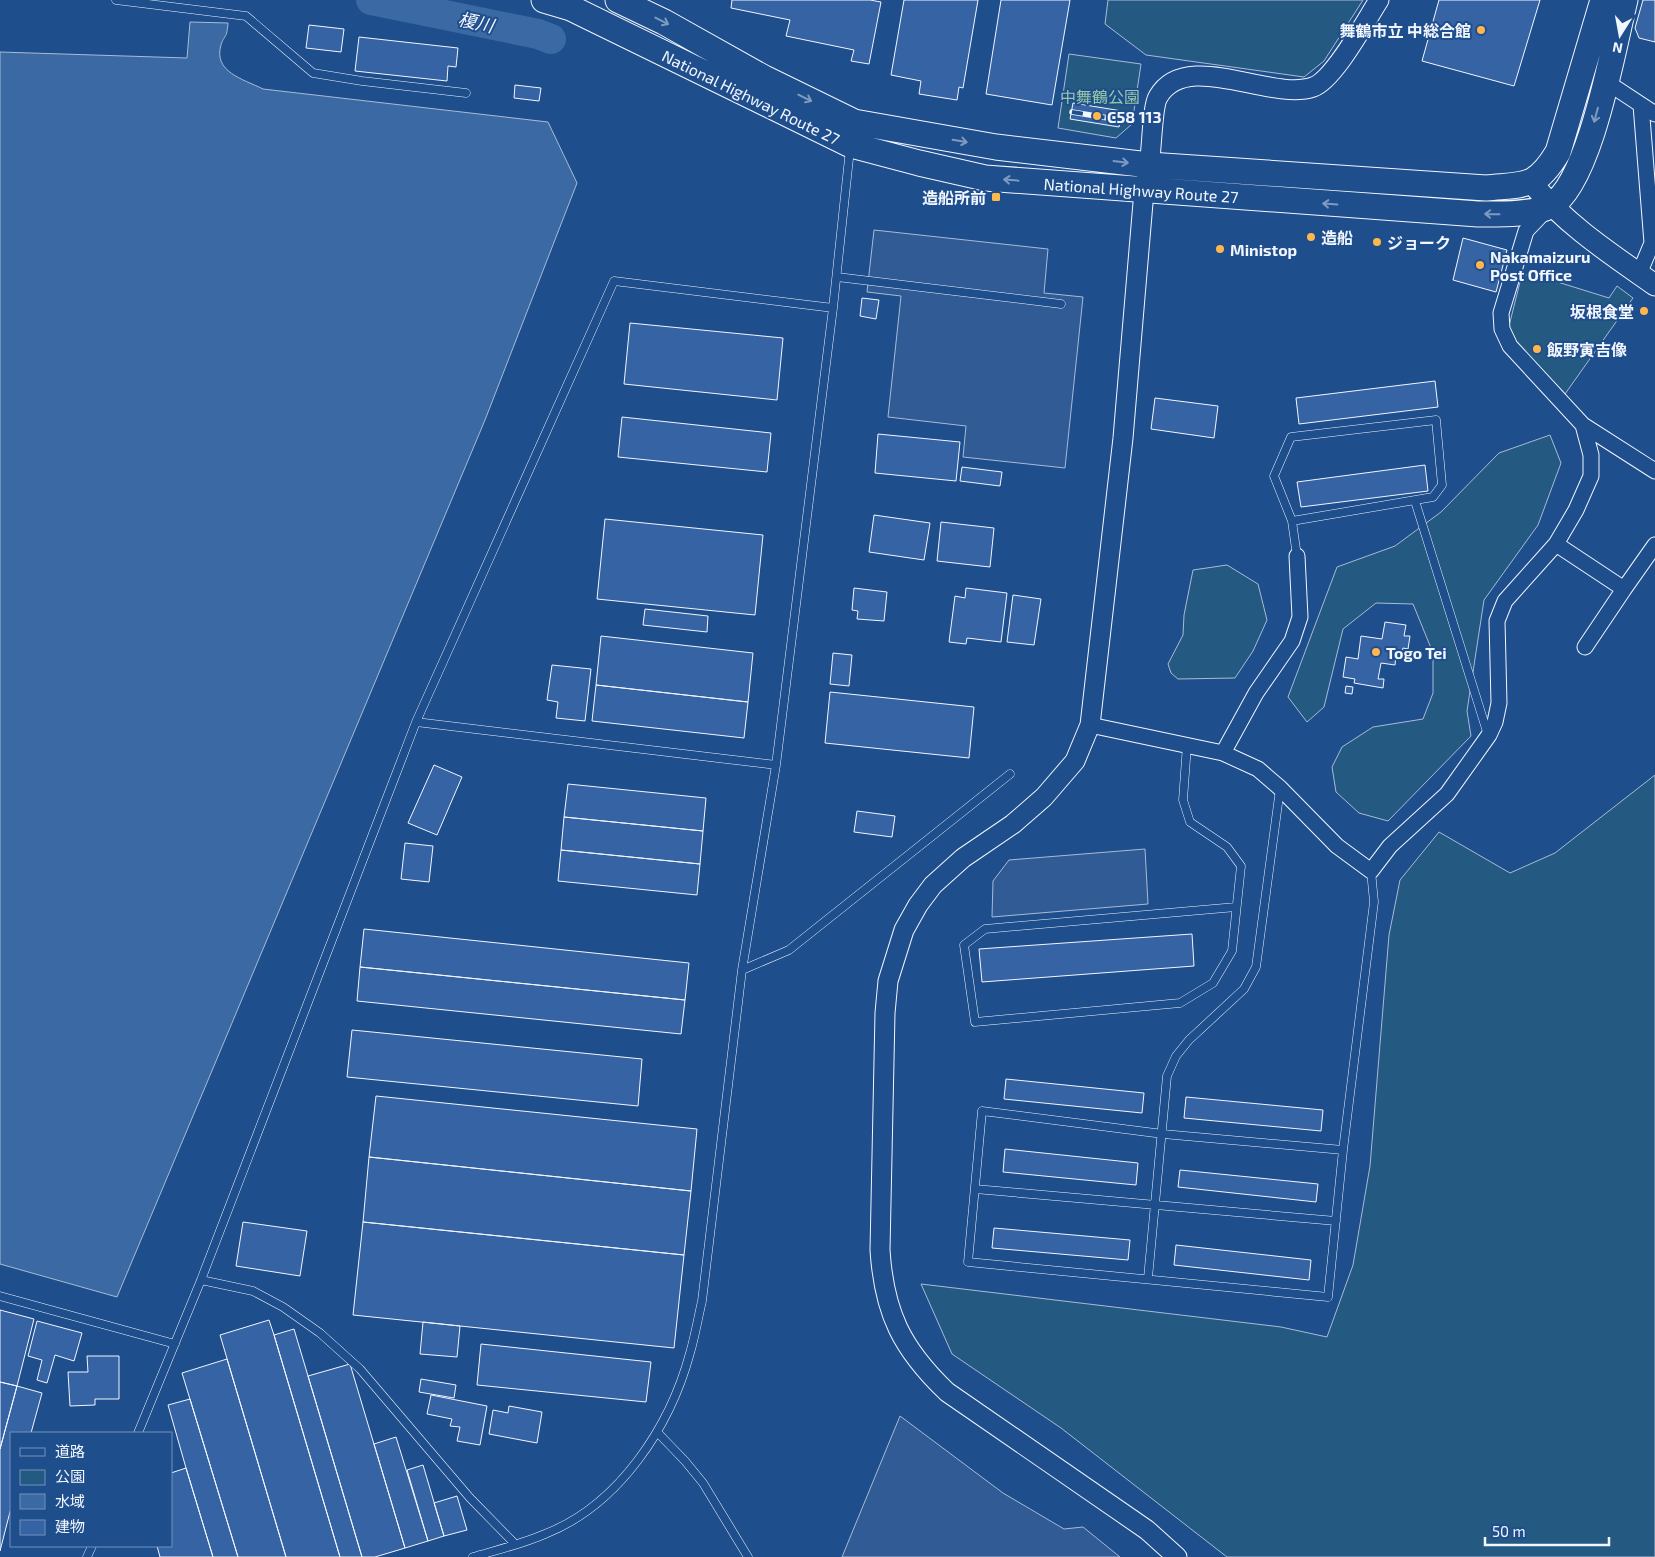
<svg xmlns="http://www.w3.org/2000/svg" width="1655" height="1557" font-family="'Exo 2','Noto Sans JP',sans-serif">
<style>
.green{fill:#245a82;stroke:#a8bbd7}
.parking{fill:#305b95;stroke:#a8bbd7}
.water{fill:#3b69a3;stroke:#a8bbd7}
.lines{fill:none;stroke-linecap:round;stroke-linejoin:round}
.river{stroke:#3b69a3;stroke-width:30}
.building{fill:#3563a3;stroke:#f2f6ff}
.service-casing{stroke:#f2f6ff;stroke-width:9}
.minor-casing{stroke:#f2f6ff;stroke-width:17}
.tertiary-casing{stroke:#f2f6ff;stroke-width:21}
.secondary-casing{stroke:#f2f6ff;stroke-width:23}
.trunk-casing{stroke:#f2f6ff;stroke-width:27}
.service{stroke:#1f4e8c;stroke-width:8}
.minor{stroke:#1f4e8c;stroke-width:15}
.tertiary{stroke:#1f4e8c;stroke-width:19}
.secondary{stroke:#1f4e8c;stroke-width:21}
.trunk{stroke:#1f4e8c;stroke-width:25}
.rail-casing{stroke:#f2f6ff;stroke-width:5.5}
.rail{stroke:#1f4e8c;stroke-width:4;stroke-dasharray:11;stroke-linecap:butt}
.oneway{stroke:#7e9ac0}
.poi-dot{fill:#ffb74d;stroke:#1f4e8c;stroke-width:2}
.labels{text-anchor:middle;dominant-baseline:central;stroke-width:4;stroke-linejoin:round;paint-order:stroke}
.poi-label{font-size:16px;font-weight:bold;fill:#f2f6ff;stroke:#1f4e8c;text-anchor:start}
.park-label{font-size:16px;fill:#97c8a6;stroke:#1f4e8c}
.street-label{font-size:16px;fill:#f2f6ff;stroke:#1f4e8c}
.water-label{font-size:18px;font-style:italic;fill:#f2f6ff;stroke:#1f4e8c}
</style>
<rect width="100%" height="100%" fill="#1f4e8c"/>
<path class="green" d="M1108 0H1363L1324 61 1304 77 1146 55 1105 24Z
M1069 54 1141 64 1132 124 1116 138 1058 128Z
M1522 274 1548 279 1609 298 1617 286 1633 298 1565 394 1516 342 1508 330Z
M1550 435 1561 463 1538 525 1484 600 1467 711 1471 736 1388 821 1359 813 1336 792 1332 767 1342 747 1373 727 1423 719 1433 693V653L1413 604 1376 603 1343 629 1324 707 1307 722 1288 697 1337 567 1395 546 1441 512 1499 453Z
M1227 565 1258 584 1267 620 1253 651 1235 678 1178 679 1171 673 1168 664 1183 635 1184 615 1193 570Z
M1655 775V1557H1227L1061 1428 952 1354 921 1284 1281 1327 1327 1337 1353 1265 1370 1166 1389 935 1400 880 1439 832 1510 873 1555 853Z"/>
<path class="parking" d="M874 230 1048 249 1044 293 1083 297 1065 468 963 457 966 426 888 417 901 296 867 292Z
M1145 849 1148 904 992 917 993 881 1009 860Z
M900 1416 1003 1493 1064 1529 1083 1527 1120 1557H842Z"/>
<path class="water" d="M190 22 228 23C227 39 224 35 221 45 213 72 243 79 263 89L548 122 577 183 485 420 117 1297 0 1264V52L187 58Z"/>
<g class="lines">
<path class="river" d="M371 0 538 34 551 39"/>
</g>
<path class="building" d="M732 0H870L881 2 869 64 851 61 854 50 786 36 790 20 731 8Z
M904 0H978L963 88 959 87 957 100 919 94 921 81 891 75Z
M1001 0H1070L1052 105 986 94Z
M1439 0H1540L1514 86 1422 61Z
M1643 0H1655V42L1639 38 1635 28Z
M309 25 344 29 341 52 306 48Z
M359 37 458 48 456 67 448 66 447 81 355 71Z
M515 85 541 88 539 101 514 98Z
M1073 103 1122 111 1119 127 1070 119Z
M1463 238 1507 250 1496 292 1453 280Z
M862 298 879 300 876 319 860 316Z
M630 323 783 338 777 400 624 384Z
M1435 381 1438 407 1299 424 1296 398Z
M1155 398 1218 406 1214 438 1151 429Z
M622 417 771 433 767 472 618 457Z
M878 434 960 442 956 481 875 473Z
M1425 465 1428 491 1301 507 1297 482Z
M962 467 1002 472 1000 486 960 481Z
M874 515 930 523 924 560 869 552Z
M605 519 763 535 755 615 597 599Z
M941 522 994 528 990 567 937 561Z
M854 588 887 592 884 621 857 619 858 611 852 610Z
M966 588 1007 593 1001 642 967 638 966 644 949 642 955 596 965 598Z
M1013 595 1041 599 1034 645 1007 642Z
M645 609 708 616 707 632 643 625Z
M1385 622 1406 625 1404 636H1410L1408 649 1403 648 1401 656 1396 655 1395 665 1381 663 1378 679H1384L1383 688 1354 683 1355 679 1343 677 1346 657 1358 659 1361 636 1382 639Z
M601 636 753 653 748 702 596 685Z
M833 653 852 655 849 686 830 684Z
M552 665 591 669 585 721 556 718 558 702 547 700Z
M596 685 748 702 744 738 592 721Z
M1346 686 1353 687 1352 694 1345 693Z
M830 692 974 707 969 758 825 743Z
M434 765 462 777 437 835 408 823Z
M568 784 706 798 703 831 564 817Z
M857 811 895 816 892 837 854 832Z
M564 817 703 831 700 864 561 850Z
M405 843 433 846 429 882 401 879Z
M561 850 700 864 697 895 558 881Z
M364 929 689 963 685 1000 360 967Z
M1192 934 1194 966 982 982 979 949Z
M360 967 685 1000 681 1034 357 1001Z
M352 1030 642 1059 638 1106 347 1077Z
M1006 1079 1144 1093 1142 1113 1004 1099Z
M376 1096 697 1129 691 1191 369 1157Z
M1186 1097 1323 1110 1321 1131 1184 1118Z
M1005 1149 1138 1163 1136 1185 1003 1172Z
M369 1157 691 1191 684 1255 363 1222Z
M1180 1170 1318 1184 1316 1202 1178 1187Z
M243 1222 307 1231 300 1276 236 1266Z
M363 1222 684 1255 674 1348 353 1315Z
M994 1228 1130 1240 1128 1260 992 1248Z
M1176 1245 1311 1260 1309 1280 1174 1265Z
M0 1310 34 1319 17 1386 0 1382Z
M269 1320 274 1335 340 1557H286L220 1335Z
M37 1321 82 1333 74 1361 55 1355 47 1383 37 1380 42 1360 28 1356Z
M423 1322 460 1326 457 1357 420 1354Z
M294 1329 308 1376 362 1557H340L274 1335Z
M481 1344 651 1362 646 1402 477 1385Z
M87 1356H119V1399H95V1405L70 1406 68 1372H88Z
M227 1359 286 1557H238L182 1373Z
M350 1364 405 1548 375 1557H362L308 1376Z
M421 1379 456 1385 454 1398 419 1392Z
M0 1382 17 1386 0 1449Z
M17 1386 42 1393 31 1433H11V1508L0 1551V1449Z
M431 1395 487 1406 480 1445 457 1441 460 1427 450 1426 452 1419 427 1414Z
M190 1399 238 1557H213L186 1468 168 1405Z
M509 1406 542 1412 537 1443 489 1434 493 1410 508 1413Z
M396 1437 428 1541 405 1548 374 1444Z
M423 1465 444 1536 428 1541 407 1470Z
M186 1468 213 1557H160L157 1546H171V1473Z
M457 1496 467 1530 444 1536 434 1503Z"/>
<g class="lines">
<defs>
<path id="service" d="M116 0 246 16 313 73 362 81 466 93
M837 277 1061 304
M1415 501 1488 735
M1292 521 1433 497 1442 485 1436 420 1291 437 1274 476 1292 521 1297 556
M416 722 776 765
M1187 745 1183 800 1190 822 1227 847 1241 866 1232 951 1213 983 1180 1003 975 1022 964 945 985 929 1236 907
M742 970 789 950 1010 774
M1343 1150 1163 1134 982 1111 968 1262 1328 1297 1343 1150 1374 902 1371 871
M975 1189 1336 1221
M1148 1278 1167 1076 1176 1056 1189 1040 1244 989 1256 967 1280 789
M201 1280 253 1291 283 1307 320 1333 360 1369 470 1498 515 1544
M0 1296 175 1344
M138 1433 201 1280 416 722 614 281 833 308
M658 1433 685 1461 703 1483 748 1557
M87 1557 92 1546
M473 1557C497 1550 522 1544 545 1534 619 1505 670 1427 690 1353 695 1336 698 1318 702 1301L742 970 776 765 833 308 850 149"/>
<path id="minor" d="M1605 81 1655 114
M1546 210 1526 231 1501 313 1502 329 1510 346 1583 425 1655 471
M1639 274 1652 243 1641 105
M1556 544 1624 589 1655 545
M1585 647 1624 589
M1090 725 1223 753 1258 769 1280 788 1337 846 1371 871 1390 846 1447 794 1489 735 1495 722 1499 703 1497 621 1505 601 1556 544 1576 510 1591 476V455L1583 425
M1223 753 1256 693 1292 641 1300 617 1297 556"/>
<path id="tertiary" d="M1177 1557 1147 1530 947 1392C902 1349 884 1313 880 1250L885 1013 888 981 904 930 918 905 933 885 963 858 1013 824 1044 797 1075 761 1090 725 1123 438 1144 191C1146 182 1148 173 1149 165 1152 150 1152 107 1158 97 1186 48 1271 102 1313 87 1334 80 1366 20 1379 0"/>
<path id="secondary" d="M1532 183C1566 225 1611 254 1655 285"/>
<path id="trunk" d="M544 0 571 8 851 145 919 163 985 178 1478 214C1498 214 1533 215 1550 206 1590 185 1614 44 1625 0
M618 0 664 22 764 78 854 122 996 147 1149 165 1486 188C1525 184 1536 189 1558 152L1603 0"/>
</defs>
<use href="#service" class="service-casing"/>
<use href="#minor" class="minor-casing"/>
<use href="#tertiary" class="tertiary-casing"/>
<use href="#secondary" class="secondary-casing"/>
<use href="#trunk" class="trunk-casing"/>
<use href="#service" class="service"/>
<use href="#minor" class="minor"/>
<use href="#tertiary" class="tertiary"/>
<use href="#secondary" class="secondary"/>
<use href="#trunk" class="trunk"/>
<defs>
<path id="rail" d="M1072 112 1120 120"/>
</defs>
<use href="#rail" class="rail-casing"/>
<use href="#rail" class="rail"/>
</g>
<defs><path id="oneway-shaft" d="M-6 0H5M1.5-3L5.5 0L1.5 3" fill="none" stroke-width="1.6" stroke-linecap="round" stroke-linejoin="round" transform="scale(1.25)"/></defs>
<g class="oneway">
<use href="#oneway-shaft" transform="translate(662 21) rotate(27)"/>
<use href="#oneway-shaft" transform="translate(805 98) rotate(26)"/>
<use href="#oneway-shaft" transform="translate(1596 115) rotate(105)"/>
<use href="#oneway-shaft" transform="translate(960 141) rotate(9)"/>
<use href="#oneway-shaft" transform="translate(1121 162) rotate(7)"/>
<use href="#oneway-shaft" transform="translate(1011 180) rotate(-175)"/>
<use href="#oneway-shaft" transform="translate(1330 204) rotate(-176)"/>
<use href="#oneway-shaft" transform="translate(1492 214) rotate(-179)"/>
</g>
<g class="poi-dot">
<circle cx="1481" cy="30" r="5"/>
<circle cx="1097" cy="116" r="5"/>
<rect x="991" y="192" width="10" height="10" rx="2.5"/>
<circle cx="1311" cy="237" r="5"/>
<circle cx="1377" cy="242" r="5"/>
<circle cx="1220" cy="249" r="5"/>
<circle cx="1480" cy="265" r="5"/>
<circle cx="1644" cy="311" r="5"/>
<circle cx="1537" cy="349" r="5"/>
<circle cx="1376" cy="652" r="5"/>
</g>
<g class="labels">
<g class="poi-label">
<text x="1471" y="30" text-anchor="end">舞鶴市立 中総合館</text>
<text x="1107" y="116">C58 113</text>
<text x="986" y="197" text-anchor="end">造船所前</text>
<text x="1321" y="237">造船</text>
<text x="1387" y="242">ジョーク</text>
<text x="1230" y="249">Ministop</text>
<text x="1490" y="256">Nakamaizuru<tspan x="1490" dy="18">Post Office</tspan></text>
<text x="1634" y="311" text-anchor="end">坂根食堂</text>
<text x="1547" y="349">飯野寅吉像</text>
<text x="1386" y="652">Togo Tei</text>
</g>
<g class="park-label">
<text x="1100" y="96">中舞鶴公園</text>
</g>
<g class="street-label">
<text transform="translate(751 97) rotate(26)">National Highway Route 27</text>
<text transform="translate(1141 190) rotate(4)">National Highway Route 27</text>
</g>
<g class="water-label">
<text transform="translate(476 22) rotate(12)">榎川</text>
</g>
</g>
<rect x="10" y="1432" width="162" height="115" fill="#1f4e8c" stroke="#7391ba"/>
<rect x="20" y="1448" width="25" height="8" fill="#1f4e8c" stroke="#7391ba"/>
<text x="55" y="1457" font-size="15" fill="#f2f6ff">道路</text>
<rect x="20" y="1470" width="25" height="15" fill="#245a82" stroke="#7391ba"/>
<text x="55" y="1482" font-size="15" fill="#f2f6ff">公園</text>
<rect x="20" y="1494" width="25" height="15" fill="#3b69a3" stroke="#7391ba"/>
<text x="55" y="1507" font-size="15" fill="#f2f6ff">水域</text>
<rect x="20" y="1520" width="25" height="15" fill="#3563a3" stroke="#7391ba"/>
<text x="55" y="1532" font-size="15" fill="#f2f6ff">建物</text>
<g transform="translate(1620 35) rotate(191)" stroke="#1f4e8c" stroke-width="4" paint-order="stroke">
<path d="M0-4L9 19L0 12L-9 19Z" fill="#f2f6ff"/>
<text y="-8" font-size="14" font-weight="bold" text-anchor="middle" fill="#f2f6ff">N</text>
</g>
<path d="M1485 1537v8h124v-8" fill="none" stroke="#f2f6ff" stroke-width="2.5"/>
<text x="1492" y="1537" font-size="15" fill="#f2f6ff" stroke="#1f4e8c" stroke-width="4" paint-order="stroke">50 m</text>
</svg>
